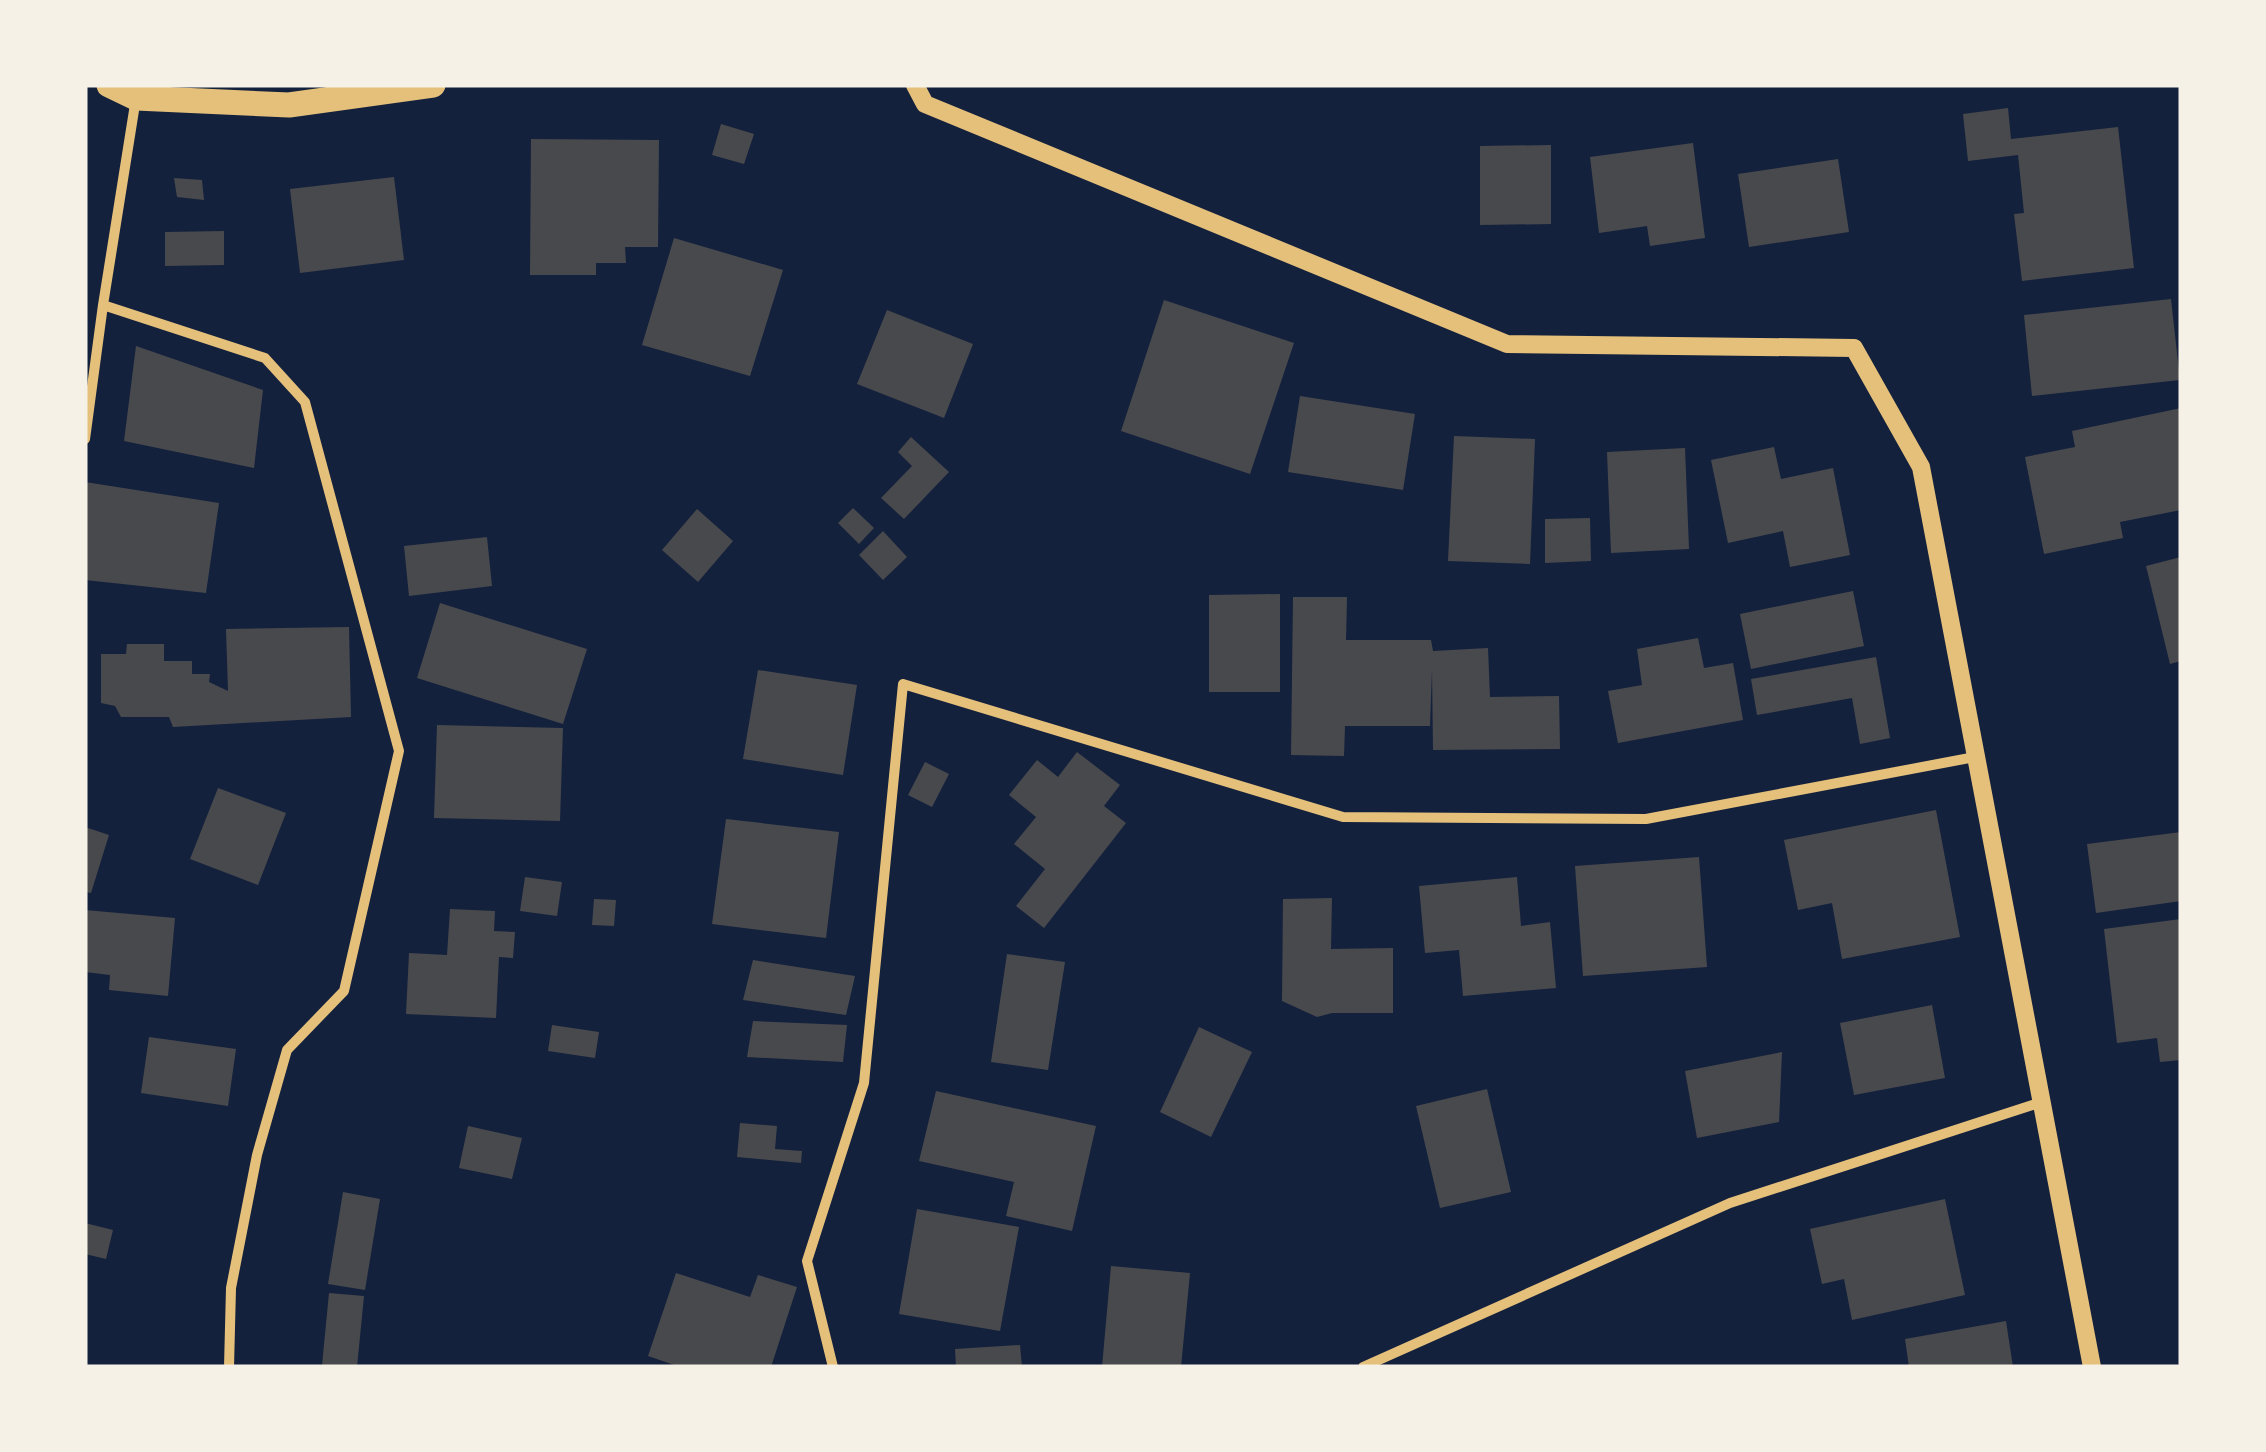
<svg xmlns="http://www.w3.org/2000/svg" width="2266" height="1452" font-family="'PT Sans Narrow',sans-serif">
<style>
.building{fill:#48494c}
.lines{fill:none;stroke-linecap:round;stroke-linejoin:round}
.minor{stroke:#e5c07b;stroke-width:10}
.tertiary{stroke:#e5c07b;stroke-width:18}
.primary{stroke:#e5c07b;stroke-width:25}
</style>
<rect width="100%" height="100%" fill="#14213d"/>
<path class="building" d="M2008 108 2011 139 2118 127 2134 268 2022 281 2014 214 2024 213 2018 155 1968 161 1963 114Z
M721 124 754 134 744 164 712 155Z
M531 139 659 140 658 247H625L626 263H596V275H530Z
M1693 143 1705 238 1650 246 1647 226 1599 233 1590 157Z
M1551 145V224L1480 225V146Z
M1838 159 1849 232 1749 247 1738 174Z
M394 177 404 260 300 273 290 189Z
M174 178 202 180 204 200 177 197Z
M224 231V265L165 266V232Z
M674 238 783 270 750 376 642 345Z
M2171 299 2180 380 2032 396 2024 315Z
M1164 300 1294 343 1250 474 1121 431Z
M887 310 973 344 944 418 857 384Z
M136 346 263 390 254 468 124 441Z
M1300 396 1415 414 1403 490 1288 472Z
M2181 408V510L2120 522 2123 538 2044 554 2025 457 2075 447 2072 431Z
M1454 436 1535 439 1530 564 1448 561Z
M911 437 949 472 904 519 881 498 912 466 898 452Z
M1774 447 1781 479 1833 468 1850 555 1790 567 1783 531 1728 543 1711 460Z
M1685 448 1689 549 1611 553 1607 452Z
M85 482 219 503 206 593 85 580Z
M853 508 874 528 859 544 838 523Z
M697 509 733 541 698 582 662 550Z
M1590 518 1591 561 1545 563V519Z
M883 531 907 557 883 580 859 555Z
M487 537 492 586 409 596 404 546Z
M2181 557V661L2170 664 2146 566Z
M1853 591 1864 646 1751 669 1740 614Z
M1280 594V692H1209V595Z
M1293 597H1347L1346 640H1431L1433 651 1488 648 1490 697 1559 696 1560 749 1433 750 1432 670 1430 726H1345L1344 756 1291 755Z
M440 603 587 649 563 724 417 678Z
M349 627 351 717 173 727 169 717H121L115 706 101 703V654H126L127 644H164V661H192V674H210L209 682 228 691 226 629Z
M1698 638 1704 668 1733 663 1743 720 1618 743 1608 691 1642 685 1637 649Z
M1876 657 1890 738 1860 744 1852 698 1757 715 1751 679Z
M758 670 857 685 843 775 743 759Z
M437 725 563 728 560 821 434 818Z
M1077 752 1120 785 1104 806 1126 823 1044 928 1016 906 1045 869 1014 844 1036 817 1009 795 1037 760 1058 777Z
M925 762 949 774 932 807 908 795Z
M218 788 286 813 258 885 190 859Z
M1936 810 1960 937 1842 959 1832 903 1798 910 1784 840Z
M726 819 839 832 826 938 712 924Z
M85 827 109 835 91 893 85 892Z
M2181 832V901L2096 913 2087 844Z
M1699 857 1707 967 1583 976 1575 866Z
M525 877 562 882 557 916 520 911Z
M1517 877 1521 926 1550 922 1556 988 1463 996 1459 950 1425 953 1419 886Z
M1332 898 1331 949 1393 948V1013H1332L1317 1017 1282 1001 1283 899Z
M594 899 616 900 614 926 592 925Z
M450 909 495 911 494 931 515 932 513 958 499 957 496 1018 406 1014 409 953 447 955Z
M85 910 175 918 168 996 109 990 110 975 85 972Z
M2181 919V1060L2160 1062 2157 1038 2117 1043 2104 929Z
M1007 954 1065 962 1048 1070 991 1062Z
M753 960 855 976 846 1015 743 1000Z
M1932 1005 1945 1078 1854 1095 1840 1023Z
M753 1021 847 1025 843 1062 747 1057Z
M552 1025 599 1032 595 1058 548 1051Z
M1199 1027 1252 1052 1211 1137 1160 1112Z
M149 1037 236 1049 228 1106 141 1093Z
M1782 1052 1779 1122 1697 1138 1685 1071Z
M1487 1089 1511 1192 1440 1208 1416 1106Z
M936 1091 1096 1126 1072 1231 1006 1216 1014 1182 919 1161Z
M740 1123 777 1126 775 1149 802 1151 801 1163 737 1157Z
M468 1126 522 1138 512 1179 459 1168Z
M343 1192 380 1199 365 1290 328 1284Z
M1945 1199 1965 1295 1852 1320 1844 1279 1822 1284 1810 1229Z
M917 1209 1019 1227 1000 1331 899 1314Z
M85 1223 113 1230 106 1259 85 1254Z
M1111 1266 1190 1273 1181 1367H1102Z
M676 1273 750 1297 758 1275 797 1287 771 1367H680L648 1356Z
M329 1293 364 1296 357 1367 322 1365Z
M2006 1321 2013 1367H1909L1905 1339Z
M1020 1345 1022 1367H956L955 1349Z"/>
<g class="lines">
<path class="minor" d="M136 98 103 305 265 358 305 402 399 751 344 991 287 1050 257 1155 231 1288 229 1367
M85 439 103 305
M833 1367 807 1261 864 1083 903 684 1343 817 1646 819 1975 757
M1363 1367 1730 1203 2042 1102"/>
<path class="tertiary" d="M915 85 925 104 1507 344 1854 348 1921 467 2092 1367"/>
<path class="primary" d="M109 85 136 98 289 105 433 85"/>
</g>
<rect width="2266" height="1452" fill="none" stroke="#f6f1e7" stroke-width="175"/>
</svg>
